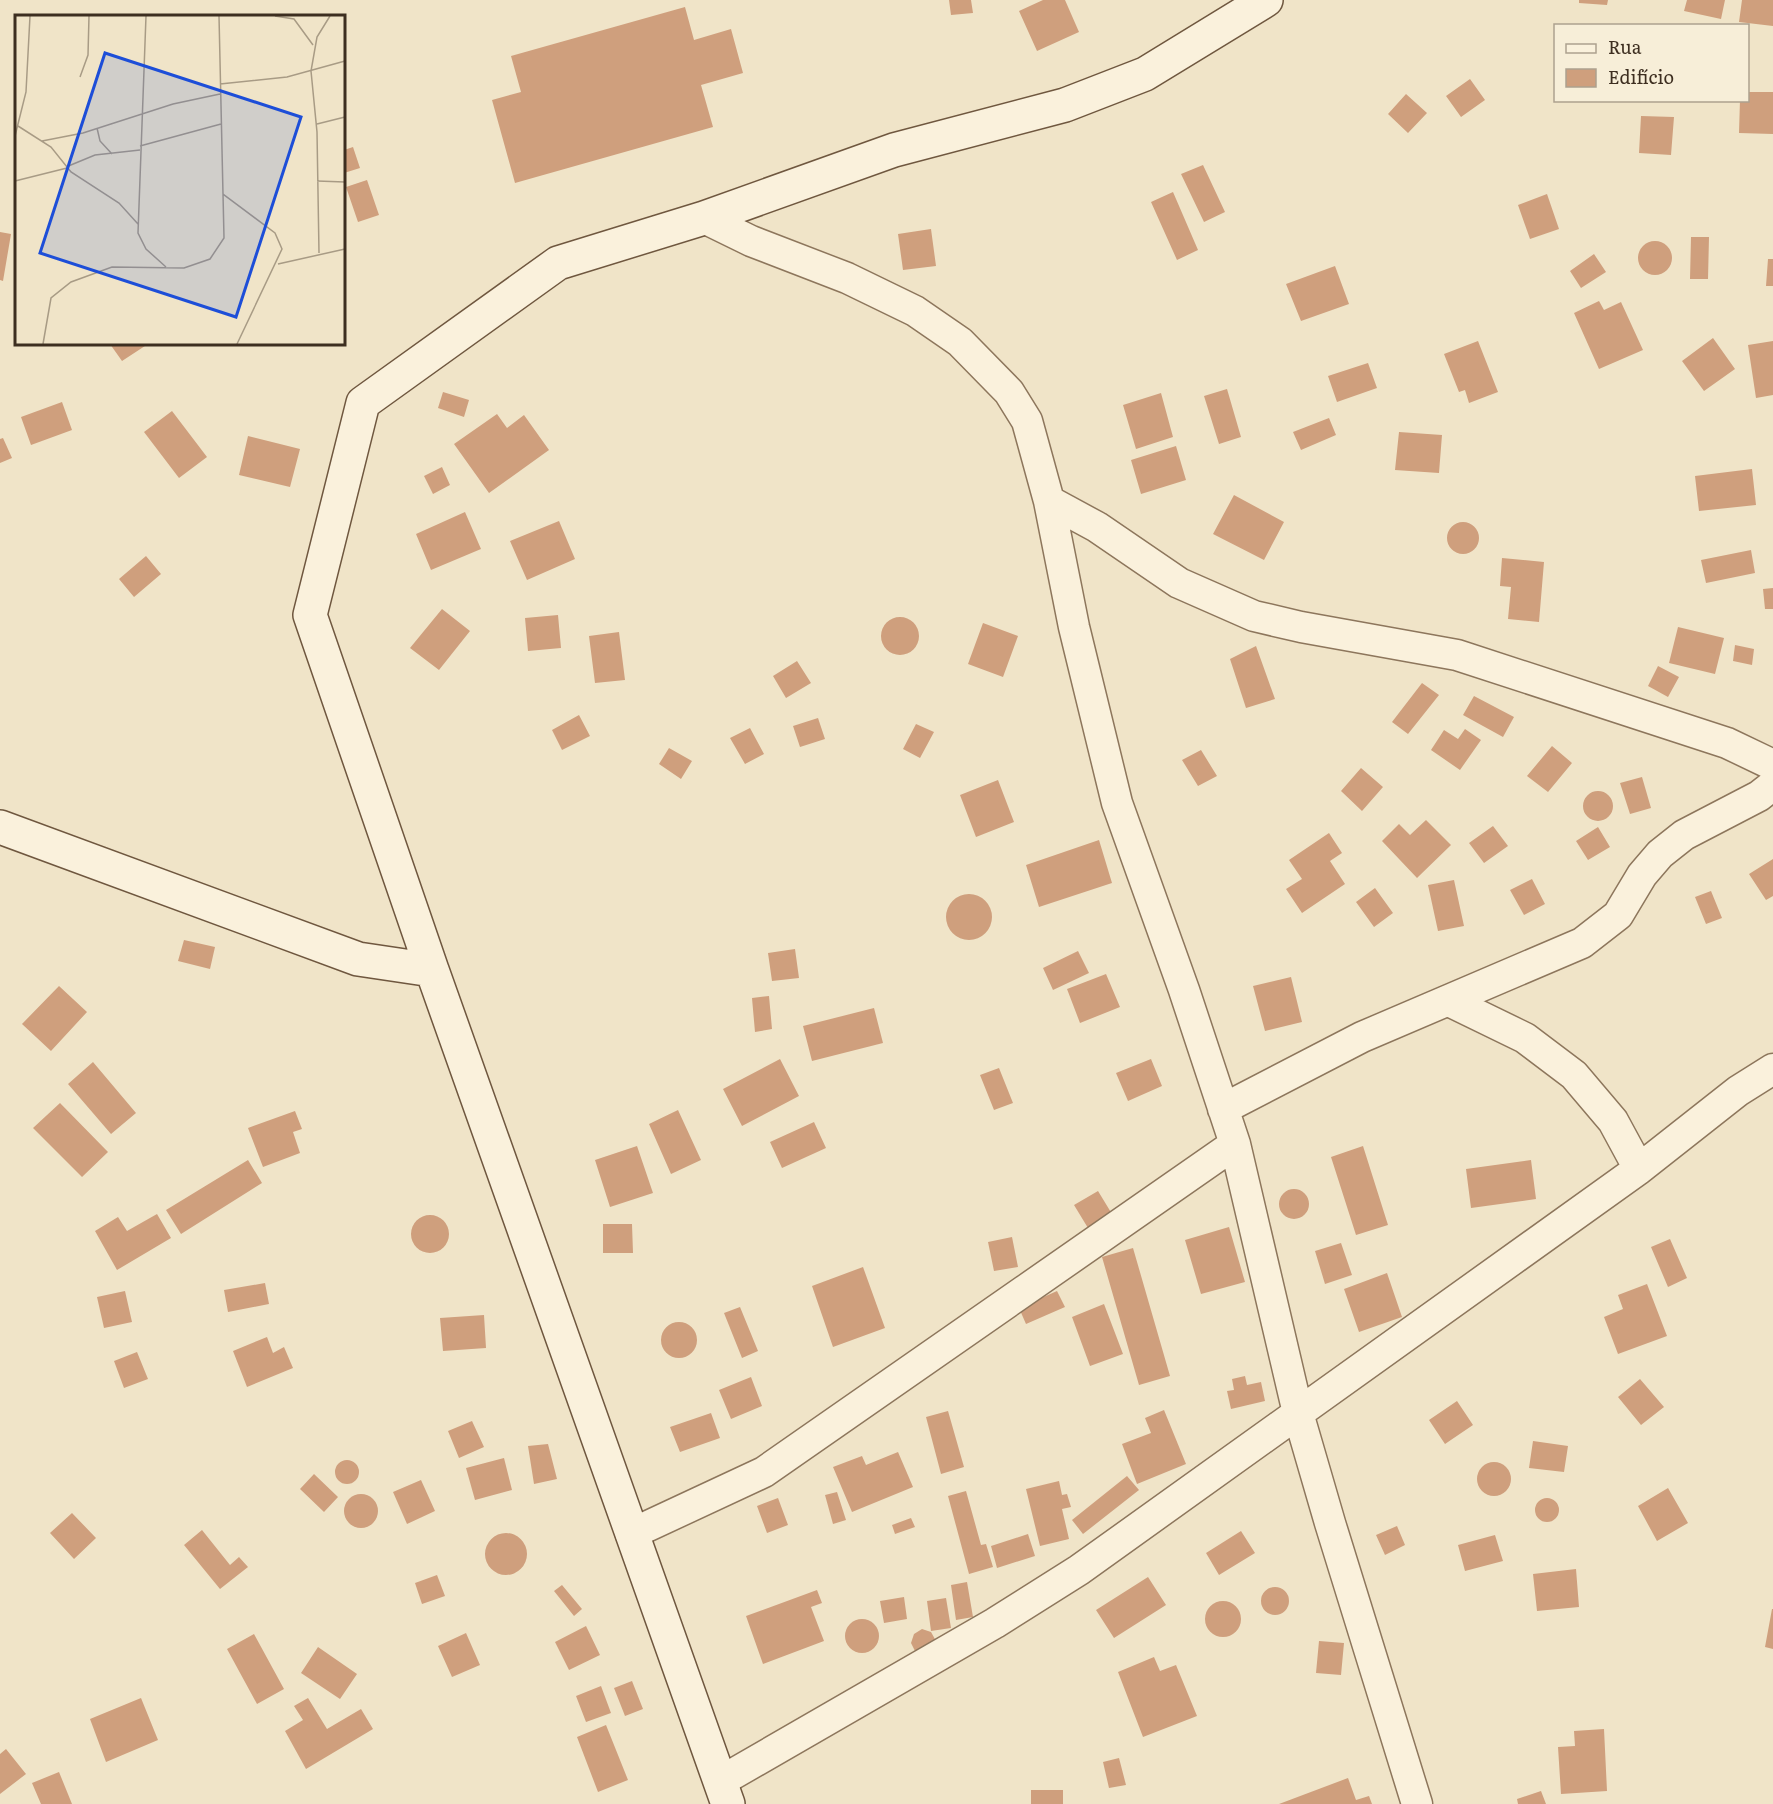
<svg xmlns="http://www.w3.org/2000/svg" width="1773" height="1804" font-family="Literata,serif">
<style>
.building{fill:#cf9f7d}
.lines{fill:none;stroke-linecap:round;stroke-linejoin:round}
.street-casing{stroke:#8d765c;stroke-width:33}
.secondary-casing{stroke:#6f573f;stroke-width:36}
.street{stroke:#faf1dc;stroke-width:30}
.secondary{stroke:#faf1dc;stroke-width:33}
.inset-road{fill:none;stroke:#a89b85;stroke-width:1.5}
.view{fill:#1d4ed8;fill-opacity:0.15;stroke:#1d4ed8;stroke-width:3}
.inset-edge{fill:none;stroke:#3d2e20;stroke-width:3}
</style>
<rect width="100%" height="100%" fill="#f0e4c8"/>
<path class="building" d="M949 0H971L973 13 951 15Z
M1043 0H1065L1079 32 1037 51 1019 11Z
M1579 0H1608L1607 5 1579 3Z
M1687 0H1725L1721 19 1684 11Z
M1742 0H1773V26L1739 22Z
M685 7 694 40 731 29 743 73 701 85 713 127 515 183 492 100 521 92 511 56Z
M1470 79 1485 100 1461 117 1446 96Z
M1748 92H1773V134L1739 133 1740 100H1748Z
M1406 94 1427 113 1408 133 1388 114Z
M1641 116 1674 117 1671 155 1639 153Z
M353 147 360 168 344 173V150Z
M1203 165 1225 212 1204 222 1181 174Z
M367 180 379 215 358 222 346 187Z
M1173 192 1198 250 1177 260 1151 202Z
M1547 194 1559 229 1530 239 1518 205Z
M931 229 936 266 903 270 898 234Z
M0 232 11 234 3 281 0 280Z
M1691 237H1709L1708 279H1690Z
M1638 258a17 17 0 1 1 34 0a17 17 0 1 1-34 0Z
M1594 254 1606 272 1581 288 1570 271Z
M1768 259H1773V286H1766Z
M1335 266 1349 304 1301 321 1286 284Z
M1599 301 1604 310 1621 302 1643 350 1599 369 1574 313Z
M1713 338 1735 369 1704 391 1682 361Z
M1478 341 1498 392 1469 403 1465 390 1459 392 1444 354Z
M1773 341V395L1756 398 1748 345Z
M110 344H148L122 361Z
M1368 363 1377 388 1337 402 1328 376Z
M1227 389 1241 437 1219 444 1204 396Z
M443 392 469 400 464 417 438 408Z
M1161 393 1173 437 1136 449 1123 405Z
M62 402 72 430 31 445 21 417Z
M172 411 207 457 179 478 144 432Z
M497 414 507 428 524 415 549 450 489 493 454 444Z
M1329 418 1336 435 1301 450 1293 432Z
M1399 432 1442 435 1439 473 1395 470Z
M248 436 300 449 290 487 239 475Z
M3 438 12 458 0 463V439Z
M1176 446 1186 480 1141 494 1131 460Z
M442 467 450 485 433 494 424 476Z
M1752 469 1756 505 1699 511 1695 476Z
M1234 495 1284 522 1264 560 1213 534Z
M465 512 481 549 431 570 416 534Z
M559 521 575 559 527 580 510 541Z
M1447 538a16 16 0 1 1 32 0a16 16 0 1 1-32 0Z
M1751 550 1755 573 1706 583 1701 560Z
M146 556 161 574 134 597 119 579Z
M1502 558 1544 562 1539 622 1508 619 1511 587 1500 586Z
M1773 588V609H1765L1763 589Z
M442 609 470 631 439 670 410 648Z
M558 615 561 648 528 651 525 618Z
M881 636a19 19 0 1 1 38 0a19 19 0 1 1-38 0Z
M983 623 1018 636 1003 677 968 664Z
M1678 627 1724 638 1715 674 1669 663Z
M619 632 625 680 595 683 589 636Z
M1735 645 1754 649 1752 665 1733 661Z
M1256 646 1275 699 1246 708 1230 659Z
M797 661 811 683 786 698 773 676Z
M1658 666 1679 677 1668 697 1648 686Z
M1422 683 1439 695 1408 734 1392 722Z
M1474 696 1514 717 1503 737 1463 715Z
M579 715 590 736 562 750 552 730Z
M818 718 825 739 800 747 793 726Z
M916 724 934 732 920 758 903 749Z
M750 728 764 754 745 764 730 738Z
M1465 729 1481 740 1460 770 1431 750 1444 730 1458 739Z
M1552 746 1572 763 1548 792 1527 776Z
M669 748 692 761 681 779 659 764Z
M1201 750 1217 776 1198 786 1182 760Z
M1361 768 1383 787 1362 811 1341 791Z
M1642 777 1651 808 1630 814 1620 783Z
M998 780 1014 822 976 837 960 795Z
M1583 806a15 15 0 1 1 30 0a15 15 0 1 1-30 0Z
M1426 820 1451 845 1417 878 1382 841 1399 824 1410 835Z
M1493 826 1508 846 1484 863 1469 843Z
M1598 827 1610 847 1588 860 1576 841Z
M1329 833 1342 853 1330 861 1345 884 1302 913 1286 889 1302 879 1289 860Z
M1099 840 1112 883 1039 907 1026 865Z
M1773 859V896L1766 900 1749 874Z
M1532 879 1545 904 1524 915 1510 890Z
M1454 880 1464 926 1438 931 1428 885Z
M1375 888 1393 913 1374 927 1356 902Z
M1711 891 1722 918 1706 924 1695 897Z
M946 917a23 23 0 1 1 46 0a23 23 0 1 1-46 0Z
M184 940 215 947 210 969 178 961Z
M795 949 799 978 772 981 768 953Z
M1078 951 1089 973 1053 990 1043 968Z
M1106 974 1120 1007 1080 1023 1067 989Z
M1291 977 1302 1022 1265 1031 1253 986Z
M59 986 87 1012 51 1051 22 1024Z
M769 996 772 1029 755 1032 752 998Z
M874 1008 883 1043 812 1061 803 1026Z
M780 1059 799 1096 742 1126 723 1089Z
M1151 1059 1162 1086 1128 1101 1116 1073Z
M93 1062 136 1113 111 1134 68 1084Z
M999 1068 1013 1103 994 1110 980 1075Z
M60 1103 108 1152 82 1177 33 1128Z
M678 1110 701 1160 671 1174 649 1124Z
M295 1111 302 1129 293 1132 300 1153 263 1167 248 1128Z
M814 1122 826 1148 782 1168 770 1142Z
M637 1146 653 1193 610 1207 595 1160Z
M1363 1146 1388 1225 1356 1235 1331 1157Z
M248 1160 262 1183 181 1234 166 1210Z
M1531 1160 1536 1199 1471 1208 1466 1169Z
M1279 1204a15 15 0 1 1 30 0a15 15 0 1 1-30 0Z
M1098 1191 1112 1214 1088 1228 1074 1205Z
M157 1214 171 1238 117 1270 95 1231 118 1217 127 1231Z
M411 1234a19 19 0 1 1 38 0a19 19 0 1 1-38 0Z
M603 1224H632L633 1253H603Z
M1229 1227 1245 1282 1201 1294 1185 1240Z
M1012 1237 1018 1267 994 1271 988 1242Z
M1670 1239 1687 1278 1668 1287 1651 1247Z
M1341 1243 1352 1275 1325 1284 1315 1251Z
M1133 1248 1170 1376 1139 1385 1102 1257Z
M863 1267 885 1328 833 1347 812 1286Z
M1387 1273 1402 1317 1359 1332 1344 1289Z
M265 1283 269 1304 228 1312 224 1290Z
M1647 1284 1667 1336 1618 1354 1604 1317 1623 1309 1618 1295Z
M125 1291 132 1322 104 1328 97 1297Z
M1057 1291 1065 1307 1026 1324 1019 1308Z
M1104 1304 1123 1354 1090 1366 1072 1317Z
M740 1307 758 1351 742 1358 724 1313Z
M484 1315 486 1348 443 1351 440 1318Z
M661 1340a18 18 0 1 1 36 0a18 18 0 1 1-36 0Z
M267 1337 273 1353 284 1347 293 1368 247 1387 233 1351Z
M137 1352 148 1379 124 1388 114 1361Z
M1245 1376 1247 1385 1261 1382 1265 1401 1231 1409 1227 1391 1234 1390 1232 1379Z
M751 1377 762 1406 731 1419 719 1390Z
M1640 1379 1664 1407 1641 1425 1618 1397Z
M1457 1401 1473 1425 1445 1444 1429 1420Z
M1164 1410 1186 1464 1137 1484 1122 1444 1151 1433 1145 1418Z
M948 1411 964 1467 941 1474 926 1417Z
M711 1413 720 1438 680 1452 670 1427Z
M472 1421 484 1447 459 1458 448 1431Z
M1533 1441 1568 1446 1564 1472 1529 1468Z
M548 1444 557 1479 534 1484 528 1446Z
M898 1452 913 1487 852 1512 833 1467 862 1456 866 1465Z
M504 1458 512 1490 475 1500 466 1468Z
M335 1472a12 12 0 1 1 24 0a12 12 0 1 1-24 0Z
M1477 1479a17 17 0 1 1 34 0a17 17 0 1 1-34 0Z
M314 1474 338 1497 324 1512 300 1489Z
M1127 1476 1139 1490 1083 1534 1072 1520Z
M421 1480 435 1511 407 1524 393 1492Z
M1059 1481 1062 1495 1067 1494 1071 1507 1062 1509 1069 1539 1040 1546 1026 1489Z
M1668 1488 1688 1523 1657 1541 1638 1506Z
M966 1491 981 1545 986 1544 993 1567 969 1574 948 1496Z
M837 1492 846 1520 833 1524 825 1495Z
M344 1511a17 17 0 1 1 34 0a17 17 0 1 1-34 0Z
M1535 1510a12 12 0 1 1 24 0a12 12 0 1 1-24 0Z
M778 1498 788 1525 767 1533 757 1506Z
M72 1513 96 1538 74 1559 50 1533Z
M911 1518 915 1527 895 1534 892 1525Z
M1397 1526 1405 1545 1385 1555 1376 1535Z
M202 1530 230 1565 239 1557 248 1567 220 1589 184 1545Z
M1241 1531 1255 1553 1219 1575 1206 1553Z
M485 1554a21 21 0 1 1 42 0a21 21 0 1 1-42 0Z
M1028 1534 1035 1556 997 1568 991 1546Z
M1495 1535 1503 1561 1465 1571 1458 1545Z
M1576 1569 1579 1607 1537 1611 1533 1574Z
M437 1575 445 1596 422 1604 415 1583Z
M1148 1577 1166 1605 1114 1638 1096 1610Z
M967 1582 973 1617 956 1620 951 1585Z
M562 1585 582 1609 574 1616 554 1591Z
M1261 1601a14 14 0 1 1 28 0a14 14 0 1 1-28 0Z
M817 1590 822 1603 811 1607 824 1641 763 1664 746 1616Z
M904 1597 907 1619 884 1623 880 1601Z
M946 1598 951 1628 931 1631 927 1601Z
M1205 1619a18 18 0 1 1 36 0a18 18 0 1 1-36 0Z
M1772 1609H1773V1649L1765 1647Z
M845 1636a17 17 0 1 1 34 0a17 17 0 1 1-34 0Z
M586 1626 600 1655 569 1670 555 1642Z
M922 1629 931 1632 936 1641 920 1654 915 1651 911 1643 914 1634Z
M466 1633 480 1665 452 1677 438 1646Z
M254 1634 284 1689 257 1704 227 1649Z
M1319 1641 1344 1643 1341 1675 1316 1673Z
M318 1647 357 1674 340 1699 301 1673Z
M1154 1657 1160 1671 1176 1665 1197 1716 1143 1737 1118 1672Z
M632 1681 643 1709 625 1716 614 1688Z
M601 1686 611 1713 586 1722 576 1696Z
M141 1698 158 1740 106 1762 90 1719Z
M308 1698 327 1729 361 1709 373 1729 306 1769 285 1731 303 1720 294 1706Z
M606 1725 628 1780 598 1792 577 1737Z
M1604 1729 1607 1791 1561 1794 1558 1747 1575 1746 1574 1731Z
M6 1749 26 1774 0 1794V1754Z
M1119 1758 1126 1785 1109 1788 1103 1762Z
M59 1772 72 1804H41L32 1783Z
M1348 1778 1356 1800 1369 1796 1372 1804H1279Z
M1031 1790H1063V1804H1031Z
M1541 1791 1546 1804H1518L1517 1799Z"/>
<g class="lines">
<defs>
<path id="street" d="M704 218 751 241 847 278 915 311 960 342 1009 392 1027 421 1049 501 1074 627 1117 803 1184 990 1235 1144 1298 1413 1330 1523 1417 1804
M1049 501 1097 527 1179 583 1254 616 1301 627 1457 655 1727 743 1773 765
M1449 1001 1525 1038 1574 1075 1613 1121 1639 1169
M1223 1109 1362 1037 1582 943 1618 915 1642 875 1660 854 1684 835 1759 796 1773 785
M631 1534 764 1472 1235 1144
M721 1781 995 1623 1079 1570 1639 1169 1738 1091 1773 1069"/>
<path id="secondary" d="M0 827 358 959 432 970 728 1804
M432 970 310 615 363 403 558 263 704 218 894 150 1065 105 1145 74 1266 0"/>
</defs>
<use href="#street" class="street-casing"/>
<use href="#secondary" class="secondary-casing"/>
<use href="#street" class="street"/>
<use href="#secondary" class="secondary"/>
</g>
<g transform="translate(15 15)">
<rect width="330" height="330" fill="#f0e4c8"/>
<path class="inset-road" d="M131 1 123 218 131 234 151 252M204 1 208 179 260 218 267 234 222 329M260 1 279 4 298 30M65 62 73 40 74 1M205 69 272 62 330 46M302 109 330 102M3 111 36 132 56 157 104 188 123 209M82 113 85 126 97 139M0 121 11 77 15 1M27 126 68 118 158 89 205 79M125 131 206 109M51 152 80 140 125 135M0 166 52 153M302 166 330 167M304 238 302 117 296 56 302 22 315 1M263 249 330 234M28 329 36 283 56 267 97 252 169 253 195 244 209 223 208 179"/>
<path class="view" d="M90 38 286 102 221 302 25 238Z"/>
<rect width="330" height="330" class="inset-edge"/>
</g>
<rect x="1554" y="24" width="195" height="78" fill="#f7eed8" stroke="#ada18e" stroke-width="1.5"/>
<rect x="1566" y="44" width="30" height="9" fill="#faf1dc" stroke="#ada18e" stroke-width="1.5"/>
<text x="1608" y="54" font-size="18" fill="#3d2e20">Rua</text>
<rect x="1566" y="69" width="30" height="18" fill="#cf9f7d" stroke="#ada18e" stroke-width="1.5"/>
<text x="1608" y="84" font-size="18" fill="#3d2e20">Edifício</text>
</svg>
